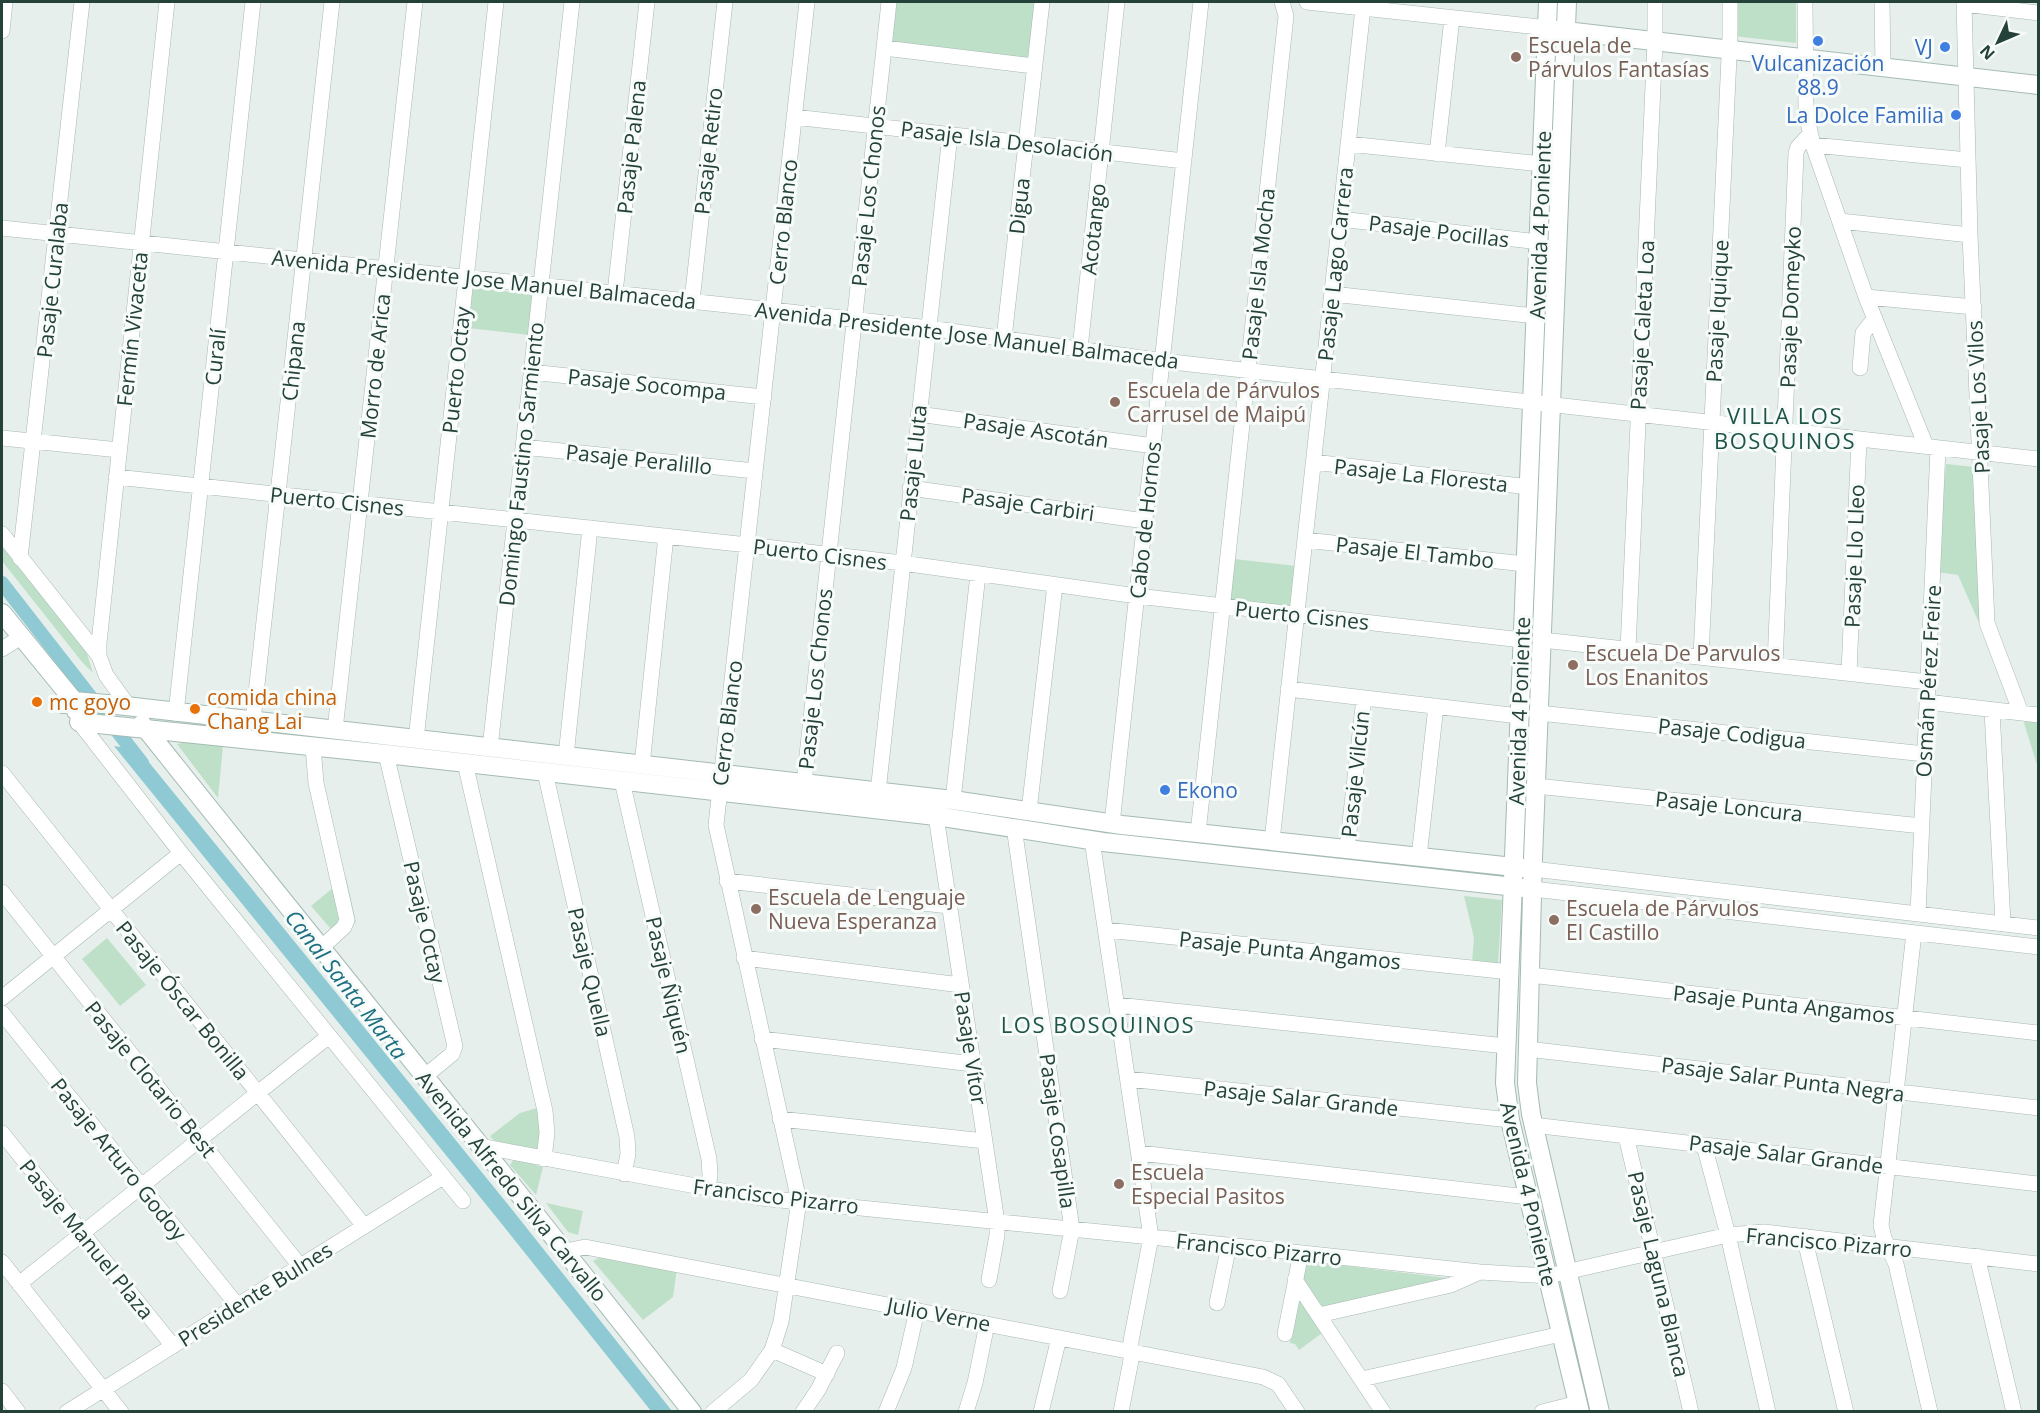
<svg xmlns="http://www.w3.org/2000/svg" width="2040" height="1413" font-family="'Open Sans',sans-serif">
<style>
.green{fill:#bfe0c8}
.water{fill:#8ec9d4}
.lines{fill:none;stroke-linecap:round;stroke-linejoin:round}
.canal{stroke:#8ec9d4;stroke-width:14}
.street-casing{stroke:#a8b8b2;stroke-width:16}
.secondary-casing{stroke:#a4bbb3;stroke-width:20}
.street{stroke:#fff;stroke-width:15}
.secondary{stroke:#fff;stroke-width:18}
.shop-dot{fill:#3f7fe0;stroke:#f7fbf9;stroke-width:2}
.education-dot{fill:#8d6e63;stroke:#f7fbf9;stroke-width:2}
.food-dot{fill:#e8710a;stroke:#f7fbf9;stroke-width:2}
.labels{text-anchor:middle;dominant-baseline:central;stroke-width:6;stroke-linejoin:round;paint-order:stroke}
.education-label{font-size:21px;fill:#785e54;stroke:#f7fbf9;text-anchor:start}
.shop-label{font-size:21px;fill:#366cbe;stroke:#f7fbf9;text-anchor:end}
.street-label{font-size:21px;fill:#24423a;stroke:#f7fbf9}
.food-label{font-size:21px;fill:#c56008;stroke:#f7fbf9;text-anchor:start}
.neighbourhood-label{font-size:22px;letter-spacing:1.5px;fill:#1f5548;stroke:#f7fbf9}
.water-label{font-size:22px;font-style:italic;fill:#1c6f80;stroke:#f7fbf9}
</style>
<rect width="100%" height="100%" fill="#e6efeb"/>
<path class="green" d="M894 2H1034L1030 57 1026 61 892 46Z
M1733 2H1796V43L1733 36Z
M473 287 534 295 529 335 468 328Z
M1946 464 1975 467 1983 632 1958 575 1937 572Z
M2 541 84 644 93 673 82 662 2 561Z
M1234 559 1297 566 1292 610 1229 603Z
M2026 720 2038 721V768L2024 723Z
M186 742 223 746 218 798 177 744Z
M346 877 356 922 338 937 311 906Z
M1464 896 1502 900 1498 964 1472 962 1474 938Z
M107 938 146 985 120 1006 82 959Z
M537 1108 540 1127 537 1150 497 1144 490 1136 520 1113Z
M514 1159 543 1167 536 1195 510 1165Z
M546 1203 583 1211 578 1235 568 1232Z
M600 1257 677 1268 673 1297 643 1320 593 1261Z
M1304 1261 1456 1279 1321 1309 1304 1282Z
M1300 1297 1325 1331 1299 1350 1295 1344 1290 1343Z"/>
<path class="water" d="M114 746 139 750 510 1207 672 1411H651L497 1218Z"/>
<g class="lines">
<path class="canal" d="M2 583 142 763"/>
<defs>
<path id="street" d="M1307 2 1548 28
M1805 2 1806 113 1813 145 1866 297 1926 446
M1882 2 1883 66
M1964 2 1970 235 1987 623 2021 713
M1964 4 2038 13
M2 31 5 2
M884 48 1034 66
M794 117 1184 161
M1348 144 1542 164
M1813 145 1968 160
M1437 154 1452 18
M1340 219 1539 242
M1840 221 1970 235
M2 228 773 310 929 328 1163 361 2038 459
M615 293 647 2
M1332 294 1536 316
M1866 297 1974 307
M692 301 725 2
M1004 338 1042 2
M1080 349 1117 2
M1860 368 1863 333 1875 318
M531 372 764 397
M918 414 1154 446
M2 438 119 450
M523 447 755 471
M1313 462 1529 487
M116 477 748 545 902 563 1137 596 1522 640
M910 488 1145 521
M2 534 99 656 106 675 129 707
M1305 540 1525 564
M20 558 82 2
M1542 640 1928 682
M2 649 21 637
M1628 649 1655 41V2
M99 656V643L167 2
M1701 657 1730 36V2
M1775 665 1796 153 1798 147 1810 134
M1849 673 1859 439
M1288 689 1519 716
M1927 702 2038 715
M1992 710 2003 923
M176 713 253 2
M1539 713 1925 754
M253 721 332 2
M79 722 181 853 463 1201
M335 730 415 2
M416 740 496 2
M313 746 316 783 347 920 344 927 321 948
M490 748 572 2
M386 754 455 1046 452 1054 424 1077
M566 756 590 528
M465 763 545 1111 547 1133 544 1159
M642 765 666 536
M545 772 627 1137 628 1154 624 1174
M2 773 364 1226
M622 781 709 1159 710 1175 708 1189
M804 783 889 2
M1536 786 1922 826
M878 792 950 135
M953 800 978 574
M1029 811 1055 585
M936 816 997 1222V1235L989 1280
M1112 824 1201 2
M1014 827 1072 1229 1060 1291
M1198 833 1286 16 1282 2
M1092 840 1151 1237 1131 1341V1360L1121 1412
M1272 841 1363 8
M1347 849 1364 698
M1419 857 1436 706
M1533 869 2038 928
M727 881 949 906
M1533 889 2038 947
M2 892 300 1266
M1918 914 1938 448
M1106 930 1510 972
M1914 933 1881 1225 1884 1238 1896 1264 1930 1412
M744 958 961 985
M1530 975 2038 1033
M2 998 181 853
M1117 1005 1506 1046
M2 1013 237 1305
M762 1039 973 1064
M1527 1049 2038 1108
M1128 1079 1510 1120
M780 1119 985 1141
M1533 1125 2038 1184
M2 1133 173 1346
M1626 1136 1691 1412
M1704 1145 1728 1235 1768 1412
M479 1146 761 1198 1151 1237 1480 1272 1548 1276 1728 1235 1764 1232 2038 1264
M1139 1153 1528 1197
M1804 1236 1846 1412
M566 1251 585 1247 1263 1377 1278 1384 1297 1412
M1977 1256 2014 1412
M2 1262 121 1412
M1295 1280 1383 1412
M19 1284 329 1036
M1217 1303 1229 1245
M1319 1315 1451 1285 1480 1272
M1285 1334 1301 1253
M772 1350 827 1374
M1362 1379 1561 1334
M2 1391 18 1412
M67 1412 443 1177
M713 1412 751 1380 772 1350 781 1322 799 1201 716 825 807 2
M803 1412 818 1390 837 1353
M886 1412 904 1368 917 1310
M966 1412 975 1383 987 1324
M1041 1412 1059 1338
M1542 1412 1578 1403"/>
<path id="secondary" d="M1548 2 1505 1083 1510 1120 1580 1412
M1567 2 1533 858 1527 1083 1531 1114 1600 1412
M1557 30 2038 85
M2 613 74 701 76 711
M63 704 74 701 117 705 953 800 1122 825 1533 869
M79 722 386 754 936 816 1103 842 1533 889
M142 724C325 954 511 1181 692 1412"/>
</defs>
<use href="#street" class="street-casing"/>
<use href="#secondary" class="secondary-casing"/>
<use href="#street" class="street"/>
<use href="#secondary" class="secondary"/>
</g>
<g class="shop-dot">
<circle cx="1818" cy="41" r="6"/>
<circle cx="1945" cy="47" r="6"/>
<circle cx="1956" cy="115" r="6"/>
<circle cx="1165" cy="790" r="6"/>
</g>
<g class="education-dot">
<circle cx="1516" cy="57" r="6"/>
<circle cx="1115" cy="402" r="6"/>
<circle cx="1573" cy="665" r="6"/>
<circle cx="756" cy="909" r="6"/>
<circle cx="1554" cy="920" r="6"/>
<circle cx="1119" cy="1184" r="6"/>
</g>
<g class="food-dot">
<circle cx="37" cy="702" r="6"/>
<circle cx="195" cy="709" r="6"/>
</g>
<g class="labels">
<g class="education-label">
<text x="1528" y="45">Escuela de<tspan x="1528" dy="24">Párvulos Fantasías</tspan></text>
<text x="1127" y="390">Escuela de Párvulos<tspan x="1127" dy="24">Carrusel de Maipú</tspan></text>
<text x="1585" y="653">Escuela De Parvulos<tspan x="1585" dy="24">Los Enanitos</tspan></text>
<text x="768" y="897">Escuela de Lenguaje<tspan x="768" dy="24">Nueva Esperanza</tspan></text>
<text x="1566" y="908">Escuela de Párvulos<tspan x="1566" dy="24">El Castillo</tspan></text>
<text x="1131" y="1172">Escuela<tspan x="1131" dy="24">Especial Pasitos</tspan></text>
</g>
<g class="shop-label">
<text x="1933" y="47">VJ</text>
<text x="1818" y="63" text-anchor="middle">Vulcanización<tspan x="1818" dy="24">88.9</tspan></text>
<text x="1944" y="115">La Dolce Familia</text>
<text x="1177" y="790" text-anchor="start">Ekono</text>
</g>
<g class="street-label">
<text transform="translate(1007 141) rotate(7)">Pasaje Isla Desolación</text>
<text transform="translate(631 147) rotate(-84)">Pasaje Palena</text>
<text transform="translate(708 151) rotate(-84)">Pasaje Retiro</text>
<text transform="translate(868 196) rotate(-84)">Pasaje Los Chonos</text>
<text transform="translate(1019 206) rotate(-84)">Digua</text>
<text transform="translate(783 222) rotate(-84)">Cerro Blanco</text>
<text transform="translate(1540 225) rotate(-88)">Avenida 4 Poniente</text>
<text transform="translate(1093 229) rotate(-84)">Acotango</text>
<text transform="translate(1439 231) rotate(7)">Pasaje Pocillas</text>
<text transform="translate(1335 264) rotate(-84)">Pasaje Lago Carrera</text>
<text transform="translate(1258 274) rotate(-84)">Pasaje Isla Mocha</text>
<text transform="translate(484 279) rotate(6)">Avenida Presidente Jose Manuel Balmaceda</text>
<text transform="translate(52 280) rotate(-84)">Pasaje Curalaba</text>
<text transform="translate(1790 307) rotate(-88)">Pasaje Domeyko</text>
<text transform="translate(1717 311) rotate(-87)">Pasaje Iquique</text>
<text transform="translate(1642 325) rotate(-87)">Pasaje Caleta Loa</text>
<text transform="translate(132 329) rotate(-84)">Fermín Vivaceta</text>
<text transform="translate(967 335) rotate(7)">Avenida Presidente Jose Manuel Balmaceda</text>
<text transform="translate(215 357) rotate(-84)">Curalí</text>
<text transform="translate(293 361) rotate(-84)">Chipana</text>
<text transform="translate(375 366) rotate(-84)">Morro de Arica</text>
<text transform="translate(456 370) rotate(-84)">Puerto Octay</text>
<text transform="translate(647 384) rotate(6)">Pasaje Socompa</text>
<text transform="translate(1978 397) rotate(-93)">Pasaje Los Vilos</text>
<text transform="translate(1036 430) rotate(8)">Pasaje Ascotán</text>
<text transform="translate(639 459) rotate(6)">Pasaje Peralillo</text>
<text transform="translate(913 463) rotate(-84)">Pasaje Lluta</text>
<text transform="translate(521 464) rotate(-84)">Domingo Faustino Sarmiento</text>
<text transform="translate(1421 475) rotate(6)">Pasaje La Floresta</text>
<text transform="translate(337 501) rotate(6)">Puerto Cisnes</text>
<text transform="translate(1028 504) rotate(8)">Pasaje Carbiri</text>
<text transform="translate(1145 520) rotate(-84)">Cabo de Hornos</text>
<text transform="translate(1415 552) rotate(6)">Pasaje El Tambo</text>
<text transform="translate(820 554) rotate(7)">Puerto Cisnes</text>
<text transform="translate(1854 556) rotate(-88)">Pasaje Llo Lleo</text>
<text transform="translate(1302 615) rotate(6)">Puerto Cisnes</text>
<text transform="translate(815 679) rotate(-84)">Pasaje Los Chonos</text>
<text transform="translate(1928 681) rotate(-87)">Osmán Pérez Freire</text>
<text transform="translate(1519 711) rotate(-88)">Avenida 4 Poniente</text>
<text transform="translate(727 723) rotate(-83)">Cerro Blanco</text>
<text transform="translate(1732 733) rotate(6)">Pasaje Codigua</text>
<text transform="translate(1355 774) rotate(-84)">Pasaje Vilcún</text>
<text transform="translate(1729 806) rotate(6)">Pasaje Loncura</text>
<text transform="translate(425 922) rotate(77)">Pasaje Octay</text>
<text transform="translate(1290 950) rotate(6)">Pasaje Punta Angamos</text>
<text transform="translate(590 972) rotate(77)">Pasaje Quella</text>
<text transform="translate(669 985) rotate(77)">Pasaje Ñiquén</text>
<text transform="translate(183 1000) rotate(51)">Pasaje Óscar Bonilla</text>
<text transform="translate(1784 1004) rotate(6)">Pasaje Punta Angamos</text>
<text transform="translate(971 1048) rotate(81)">Pasaje Vítor</text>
<text transform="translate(151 1079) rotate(51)">Pasaje Clotario Best</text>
<text transform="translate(1783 1079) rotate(7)">Pasaje Salar Punta Negra</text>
<text transform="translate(1301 1098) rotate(6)">Pasaje Salar Grande</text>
<text transform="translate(1058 1131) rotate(82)">Pasaje Cosapilla</text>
<text transform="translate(1786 1154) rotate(7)">Pasaje Salar Grande</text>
<text transform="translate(119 1159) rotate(51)">Pasaje Arturo Godoy</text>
<text transform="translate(512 1186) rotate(51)">Avenida Alfredo Silva Carvallo</text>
<text transform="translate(1529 1194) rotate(77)">Avenida 4 Poniente</text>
<text transform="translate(776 1196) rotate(7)">Francisco Pizarro</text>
<text transform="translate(87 1239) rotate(51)">Pasaje Manuel Plaza</text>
<text transform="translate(1829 1242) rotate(5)">Francisco Pizarro</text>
<text transform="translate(1259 1249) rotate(6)">Francisco Pizarro</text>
<text transform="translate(1659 1274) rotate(77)">Pasaje Laguna Blanca</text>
<text transform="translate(255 1294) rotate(-32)">Presidente Bulnes</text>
<text transform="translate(939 1314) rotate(11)">Julio Verne</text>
</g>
<g class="food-label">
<text x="207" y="697">comida china<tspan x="207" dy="24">Chang Lai</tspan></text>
<text x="49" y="702">mc goyo</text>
</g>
<g class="neighbourhood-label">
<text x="1785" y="415">VILLA LOS<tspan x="1785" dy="25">BOSQUINOS</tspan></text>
<text x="1098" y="1024">LOS BOSQUINOS</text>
</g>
<g class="water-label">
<text transform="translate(347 984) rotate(52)">Canal Santa Marta</text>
</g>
</g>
<rect width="2040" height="1413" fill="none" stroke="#24423a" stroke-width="6"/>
<g transform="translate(1998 42) rotate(226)" stroke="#f7fbf9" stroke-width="4.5" paint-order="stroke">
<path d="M0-4.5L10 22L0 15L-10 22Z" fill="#24423a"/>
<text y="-9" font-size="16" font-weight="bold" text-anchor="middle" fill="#24423a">N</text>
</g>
</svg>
